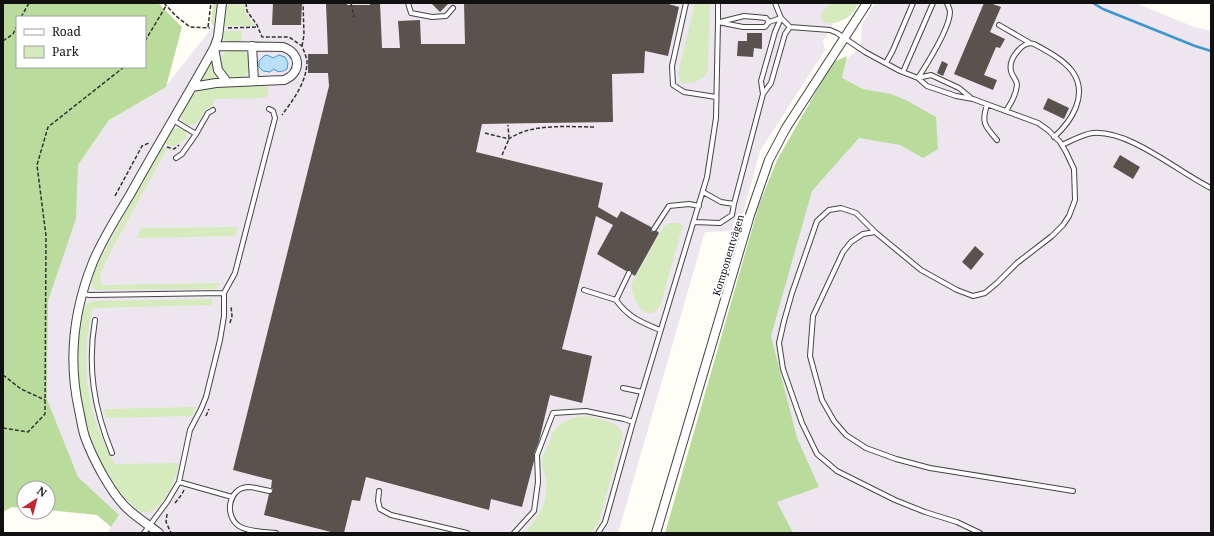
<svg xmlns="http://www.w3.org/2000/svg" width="1214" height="536" font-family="'Noto Serif',serif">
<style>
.industrial{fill:#eee6ef}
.green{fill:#d5ebbd}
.forest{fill:#b9dc9c;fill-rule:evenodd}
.water{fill:#b9e0f7;stroke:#3f96cf}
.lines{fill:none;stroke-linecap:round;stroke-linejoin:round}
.stream{stroke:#3f96cf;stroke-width:2.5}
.building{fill:#5a524d}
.lane-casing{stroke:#444;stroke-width:6}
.street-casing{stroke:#444;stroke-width:10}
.path{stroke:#333;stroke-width:1.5;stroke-dasharray:4 2;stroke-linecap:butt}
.lane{stroke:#fff;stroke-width:4}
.street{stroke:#fff;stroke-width:8}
.labels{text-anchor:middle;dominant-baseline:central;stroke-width:4;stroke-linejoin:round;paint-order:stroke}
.street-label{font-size:10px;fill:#111;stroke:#fff}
</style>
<rect width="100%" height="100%" fill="#fffdf5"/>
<path class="industrial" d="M217 3H855L835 21 823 41 825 50 760 151 741 221 731 231 705 232 618 533H107L119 515 78 477 47 399 48 301 59 269 75 191 78 165 109 120 166 86 214 25Z
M875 3H1136L1194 27 1211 31V533H785L770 510 745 267 840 64 854 53 861 43 862 24Z"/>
<path class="green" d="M213 3H217L214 25H212L211 22Z
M695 3H710L708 71C702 81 693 84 681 83L678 73Z
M832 3H859C855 9 851 16 845 19 827 29 808 20 832 3Z
M231 4 245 5C245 16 248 18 255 26H223L226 6Z
M223 31H242V40L239 43 228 42 223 38Z
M220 64a15 15 0 1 1 30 0a15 15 0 1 1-30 0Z
M210 64H211L213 65 217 79 203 80 202 78Z
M265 85 268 88V96L264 98 214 99 213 105C203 109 202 118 195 124L187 125 182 120C179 108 192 93 202 88Z
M176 128 183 129 186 131 187 139C175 141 181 151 164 143L171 131Z
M162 146 174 151V152L167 149 110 253 100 275 101 285 220 283 216 289 96 290C87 284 94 274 97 265Z
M670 223H678L683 225 660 306C657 309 655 313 650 313 639 314 630 292 632 283L664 226Z
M238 227 235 236 136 238 141 228Z
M212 299V305L93 308C79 360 87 418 115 464L179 463C175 481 162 517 140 512 90 471 73 392 79 330 81 320 80 305 92 301Z
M196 407 192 416 106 418 104 409Z
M588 416C601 420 618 421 623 434L599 521 592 533H524C532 524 541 514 544 503 547 494 547 484 545 475 544 471 542 467 542 463 542 456 546 450 549 443 551 440 551 435 553 432 561 420 575 417 588 416Z"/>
<path class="forest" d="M3 3H158L182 27 166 87 109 120 78 165 76 219 48 301 47 399 78 477 119 515 111 527 97 515 48 510V488H24V508L12 507 3 512ZM17 17H145V67H17Z
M847 56 842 78 863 89 891 94 906 100 936 117 938 149 923 158 900 145 859 138 812 191 771 336 797 438 819 487 777 502 792 531 794 533H665L759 205 777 160 833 62Z"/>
<path class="water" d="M267 55 273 58 279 55 285 57 288 63 287 69C282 72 278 73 274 69L270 72 263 71 259 67V61L264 56Z"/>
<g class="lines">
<path class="stream" d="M1093 3 1103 9 1195 46 1211 51"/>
</g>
<path class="building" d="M273 3 302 4 301 25H272Z
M326 3H347V5H370V3H380L382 48H400L398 21 420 20 421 44H465L464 3H665L679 7 668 56 645 51 644 73 612 74 613 122 482 124 476 152 603 183 598 207 617 218 621 211 651 227V230L652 232 657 231 659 233 635 276 632 274 631 270 626 271 597 254 613 225 596 216 562 349 592 356 582 403 550 395 539 441 534 454V461L522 507 491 499 489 510 366 477 360 501 352 500 344 533H335L264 515 269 494 273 492V489L271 488 272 480 233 470 329 86 328 73H308V54H328Z
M431 3H449L440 12Z
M984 3H990L1001 7 990 32 1005 39 1000 48 996 47 984 75 997 80 993 90 954 74Z
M747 33H762V49L754 48 753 57 737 56 738 41H747Z
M942 61 948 64 943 76 937 73Z
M1048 98 1069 108 1064 119 1043 109Z
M1120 155 1140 167 1133 179 1113 167Z
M975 246 984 254 971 270 962 262Z"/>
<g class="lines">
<defs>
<path id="lane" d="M408 3 411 13 432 17 446 16 453 8
M686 3 672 66 673 85 684 92 716 97
M775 3 781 18 790 27 830 30 837 33 865 52 900 71 918 78 927 86 956 96 973 99 1038 123 1048 130 1060 142 1066 152 1074 169 1075 200 1069 216 1063 225 1052 236 1017 263 997 283 985 293 973 296 957 290 921 270 875 232 856 213 841 208 829 210 817 221 792 293 784 321 779 343 783 369 802 423 817 454 837 471 895 500 925 512 957 522 980 533
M718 22 743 27H765L769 22 781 18
M720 22 744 16 766 18 769 22
M999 25 1030 43
M886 63 893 50 913 3
M903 72 933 3
M918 78C927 64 950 28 950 12 950 9 948 6 947 3
M918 78 931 75 959 88 971 98
M763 94 761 81 775 32 781 18
M987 105C981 123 985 126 997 140
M1006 111C1011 103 1016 95 1017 85 1017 80 1012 76 1011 71 1008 59 1023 40 1034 44 1047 51 1064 60 1072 71 1089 94 1072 121 1054 137
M173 120 196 134 208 113 213 110
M1062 145C1071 141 1083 134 1093 133 1130 130 1178 172 1211 188
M176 158 182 154 196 134
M703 192 721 202 734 204
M694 222 720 223 732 215 734 204 763 94 771 83 785 34 790 27
M654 229 669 206 689 204 699 206
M875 232 863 234 851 242 843 252 813 316 810 356 822 400 834 421 846 435 866 448 896 459 930 468 1073 491
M629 273 616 300C629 318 641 322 660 330
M584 290 616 300
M83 294 90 295 224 293 235 273 275 118 273 111 269 109
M95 320C87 367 94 409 112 453
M623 388 642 392
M179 482 232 497
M270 491C263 490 255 487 248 487 228 488 224 516 239 526 249 532 264 532 276 533
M379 491 378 501 380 509 391 515 467 533
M144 533 167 502 179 482 190 430 201 409 206 397 220 340 224 316V293
M514 533 534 511 538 482 537 455 553 413 586 411 624 419 633 422
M598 533 605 522 633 422 707 177 716 118 718 22V3"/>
<path id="street" d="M252 46 254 81
M214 48 218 70 227 82
M192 87 216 83 284 80C302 73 301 53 283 47L215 46
M159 533C150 526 139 519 130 511 112 496 93 459 85 437 82 428 81 419 79 410 68 360 74 309 93 262 103 238 118 215 131 193 158 144 187 97 214 48L218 37 222 3
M656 533 750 215 769 160 786 128 867 3"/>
</defs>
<use href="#lane" class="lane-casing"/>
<use href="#street" class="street-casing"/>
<path class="path" d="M164 3 176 16 190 27 210 28
M246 3 247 11 257 25 262 37H289L302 46C304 51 306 56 307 61 307 82 293 100 282 115
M351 3 354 17
M21 17 29 3
M208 27 211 3
M228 28 257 27
M3 41 13 34 17 26
M145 41 166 6
M302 46 304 35 303 3
M485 133 509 139C531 123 568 127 594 127
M167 147 174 149 179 145
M502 155 509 139 508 125
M115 196 142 146 149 143
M230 323 232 316 231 306
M3 375 21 389 45 400
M206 416 209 409
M3 428 28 432 45 414 46 236 37 165 48 127 124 67
M175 503 182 494 184 490
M167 514 166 522 171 533"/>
<use href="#lane" class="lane"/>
<use href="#street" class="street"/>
</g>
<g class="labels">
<g class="street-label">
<text transform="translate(728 255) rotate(-73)">Komponentvägen</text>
</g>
</g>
<rect width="1214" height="536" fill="none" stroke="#111111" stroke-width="8"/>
<rect x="16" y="16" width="130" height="52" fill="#ffffff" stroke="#a0a0a0"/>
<rect x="24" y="29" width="20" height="6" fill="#ffffff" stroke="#a0a0a0"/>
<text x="52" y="36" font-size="12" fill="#111111">Road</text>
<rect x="24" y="46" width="20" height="12" fill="#d5ebbd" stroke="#a0a0a0"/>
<text x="52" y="56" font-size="12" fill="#111111">Park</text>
<g transform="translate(36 500) rotate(36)"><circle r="19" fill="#ffffff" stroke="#a0a0a0"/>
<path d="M0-3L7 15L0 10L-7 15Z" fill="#c4262e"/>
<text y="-6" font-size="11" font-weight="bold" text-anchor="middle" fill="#111111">N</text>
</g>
</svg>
